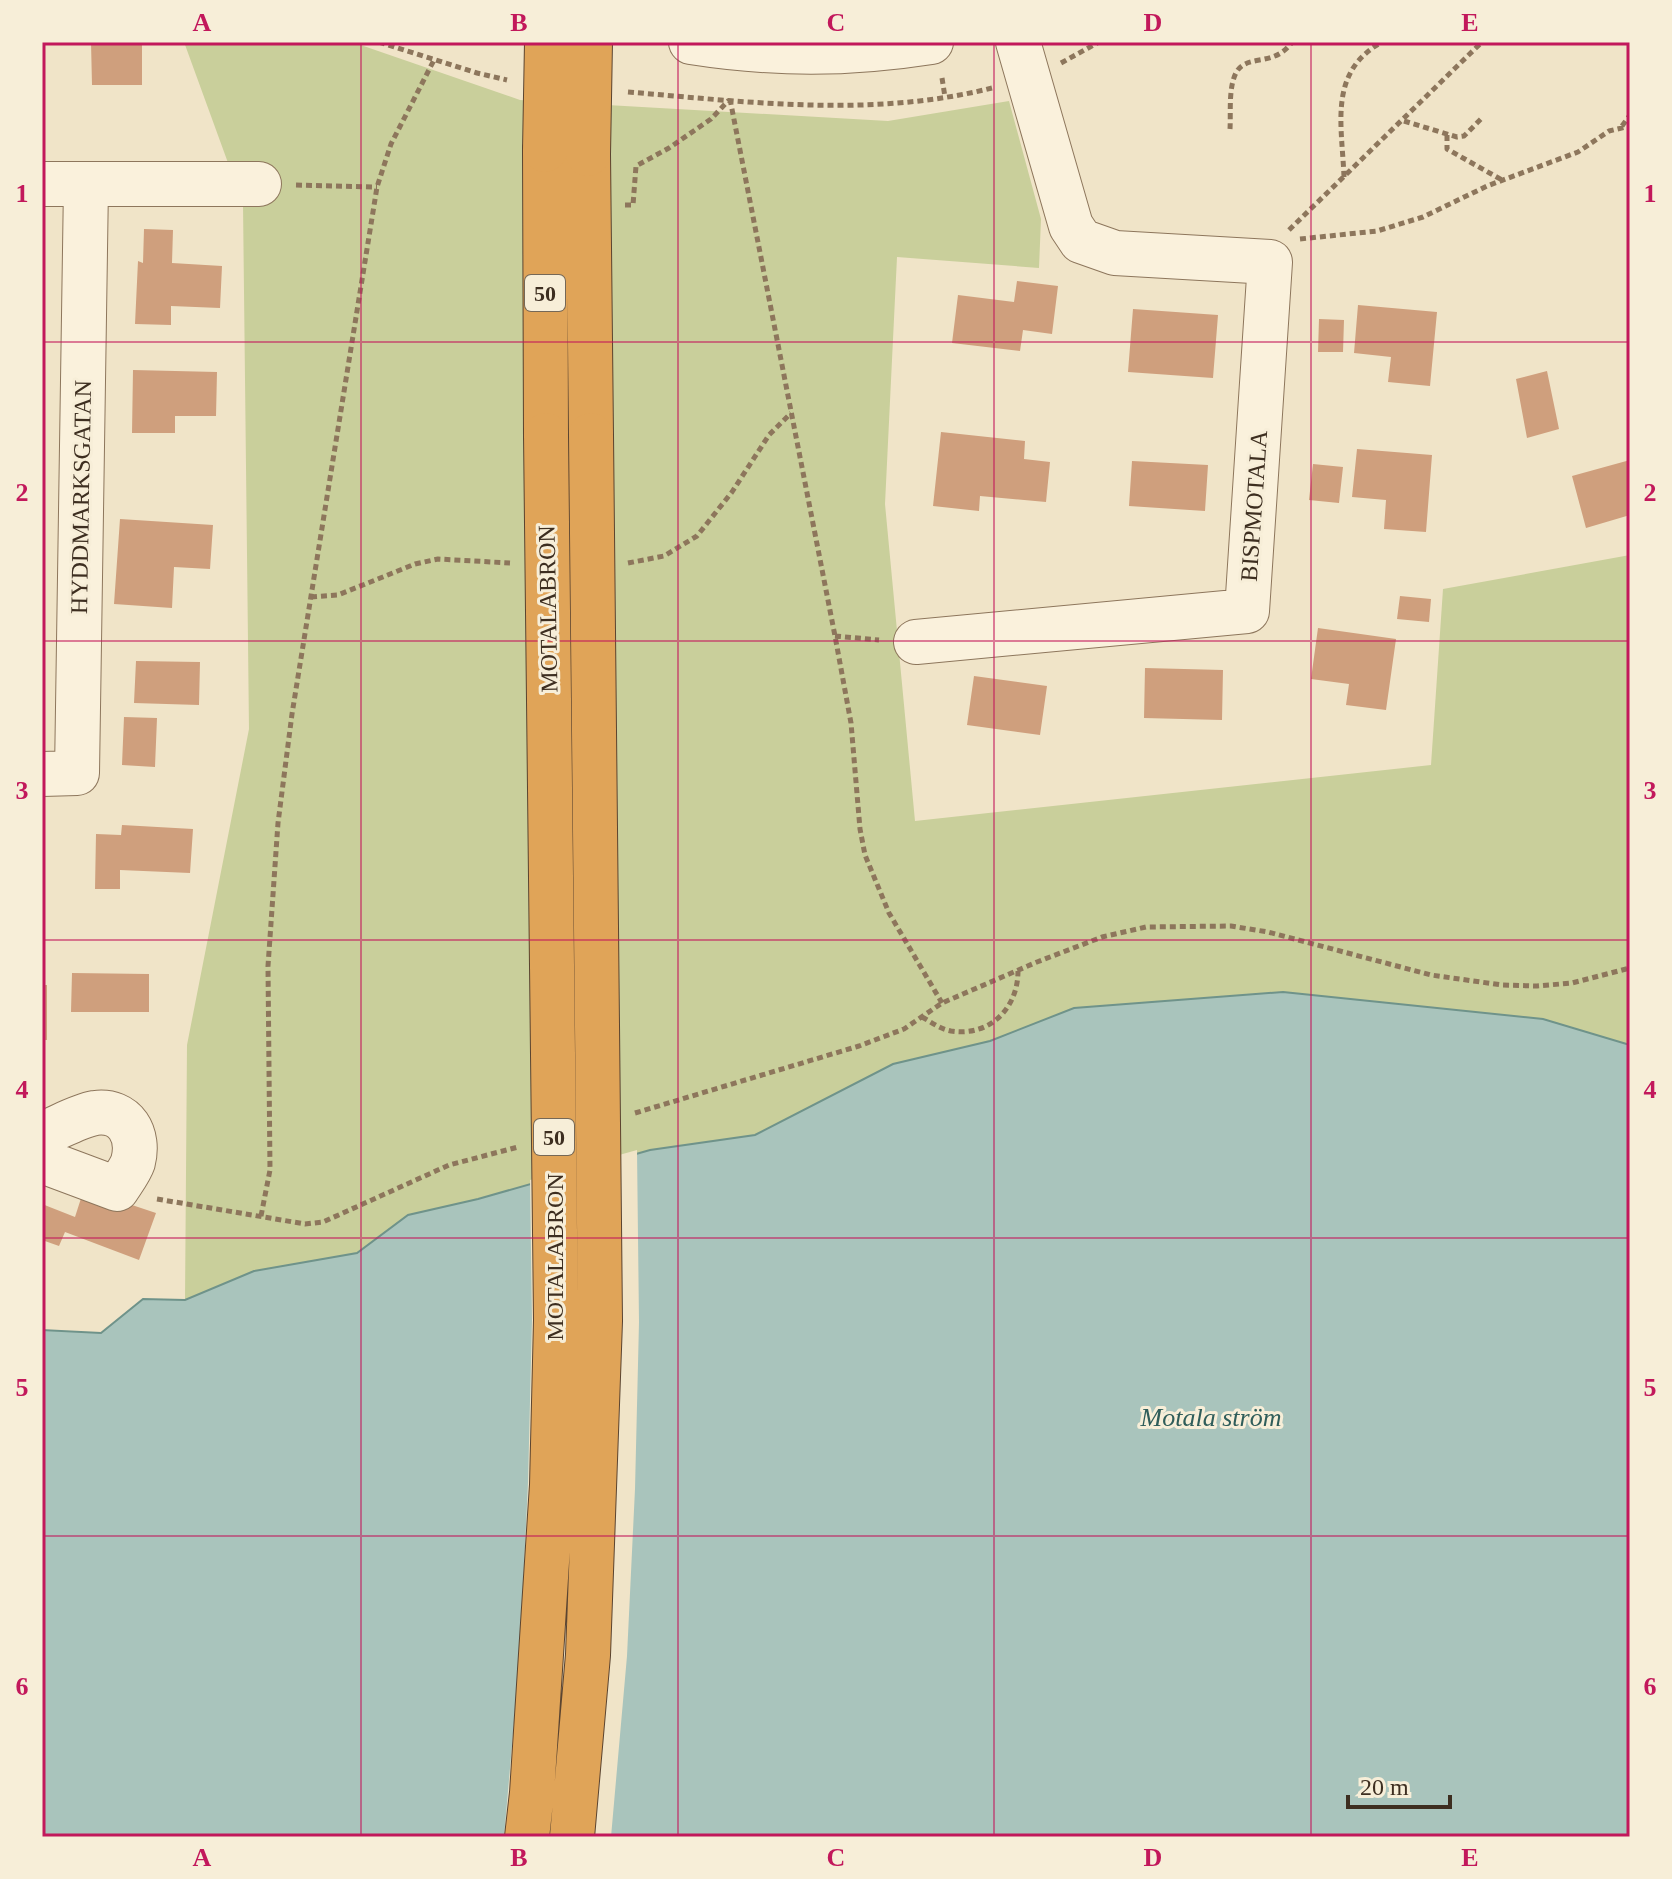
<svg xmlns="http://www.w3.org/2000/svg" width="1672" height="1879" font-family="Georgia,serif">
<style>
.green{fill:#c9cf9b}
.water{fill:#a9c4bc;stroke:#6f938a;stroke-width:2}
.pier{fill:#f0e4c8}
.building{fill:#cf9f7d}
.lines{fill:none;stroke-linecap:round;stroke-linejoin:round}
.minor-casing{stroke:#8d765c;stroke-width:46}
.highway-casing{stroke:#5b4430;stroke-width:46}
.path{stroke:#8d765c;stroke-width:5;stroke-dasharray:6 4;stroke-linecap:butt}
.minor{stroke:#faf1dc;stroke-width:44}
.highway{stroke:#e0a458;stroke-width:44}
.highway-bridge-casing{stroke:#5b4430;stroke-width:46;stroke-linecap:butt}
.highway-bridge{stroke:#e0a458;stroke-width:44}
.grid{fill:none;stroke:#c2185b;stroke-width:2;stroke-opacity:0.55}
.labels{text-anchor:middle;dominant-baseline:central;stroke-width:6;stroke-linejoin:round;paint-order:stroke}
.shield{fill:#f7eed8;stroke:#756857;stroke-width:2}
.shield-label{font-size:22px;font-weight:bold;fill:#3d2e20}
.street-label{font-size:24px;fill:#3d2e20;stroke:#f7eed8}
.water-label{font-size:26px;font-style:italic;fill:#2f5d5a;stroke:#f7eed8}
.neatline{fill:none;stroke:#c2185b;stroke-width:3}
.grid-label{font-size:26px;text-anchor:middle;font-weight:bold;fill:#c2185b}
</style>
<rect width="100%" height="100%" fill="#f0e4c8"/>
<path class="green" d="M184 42H352L520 100 888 121 1009 101 1041 219 1039 268 897 257 885 504 915 821 1431 765 1443 589 1630 555V1045L1543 1019 1283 992 1074 1008 990 1041 893 1064 755 1135 650 1150 477 1199 409 1215 357 1253 254 1271 185 1300 187 1045 249 729 243 204Z"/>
<path class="water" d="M1283 992 1543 1019 1630 1045V1837H42V1330L101 1333 143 1299 185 1300 254 1271 357 1253 408 1215 478 1199 650 1150 755 1135 893 1064 990 1041 1074 1008Z"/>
<path class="pier" d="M637 1150 639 1322 635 1489 627 1656 611 1837H504L520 1653 528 1483 532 1320 530 1180Z"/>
<path class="building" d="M91 42H142V85H92Z
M144 229 173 230 172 263 222 266 220 308 171 306V325L135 324 138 261 143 263Z
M1017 281 1058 286 1052 334 1023 330 1020 351 952 343 958 295 1014 302Z
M1358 305 1437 312 1430 386 1388 382 1391 357 1354 353Z
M1133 309 1218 315 1213 378 1128 372Z
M1319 319 1344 320 1343 352H1318Z
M133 370 217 372 216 416H175V433H132Z
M1547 371 1559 429 1527 438 1516 379Z
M941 432 1025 441 1024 459 1050 462 1046 502 980 496 979 511 933 506Z
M1357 449 1432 455 1426 532 1384 529 1386 500 1352 497Z
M1630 460V515L1586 528 1572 476Z
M1132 461 1208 465 1205 511 1129 506Z
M1313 464 1343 467 1339 503 1309 500Z
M120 519 213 525 210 569 174 567 172 608 114 604Z
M1400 596 1431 599 1429 622 1397 619Z
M1318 628 1396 639 1386 710 1346 705 1349 684 1311 679Z
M136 661 200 662 199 705 134 703Z
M1145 668 1223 670 1222 720 1144 718Z
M974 676 1047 686 1040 735 967 725Z
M124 717 157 718 155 767 122 765Z
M122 825 193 829 190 873 120 870V889H95L96 834 121 835Z
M72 973 149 974V1012H71Z
M42 985H47V1040H42Z
M84 1189 156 1213 139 1260 65 1232 59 1246 42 1240V1204L75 1217Z"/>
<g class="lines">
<defs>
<path id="minor" d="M691 42C774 55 848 55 931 42
M42 184H259
M916 642 1247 611 1270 262 1115 253 1081 241 1071 226 1018 42
M42 774 77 773 86 185
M42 1134C58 1128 78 1116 95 1113 126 1109 140 1135 133 1162 130 1171 122 1181 117 1189L42 1161"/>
<path id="highway" d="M545 150 546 435
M588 154 591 435"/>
</defs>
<use href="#minor" class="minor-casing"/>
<use href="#highway" class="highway-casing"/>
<path class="path" d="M379 42 477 73 507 80
M1061 63 1099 42
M942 78 945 97
M628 92C749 102 872 118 992 88
M730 99 835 636 851 723 860 829 865 855 889 913 942 1003
M1404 121 1457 137 1464 136 1483 117
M1622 126 1630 115
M1230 129C1231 112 1228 86 1237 71 1248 54 1275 67 1292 42
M1447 135V149L1502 180
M1344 177C1342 124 1328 72 1382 42
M296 185 377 187
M625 205H633L636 166 669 148 711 119 729 100
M1289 230 1482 42
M1300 239 1377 231 1423 217 1487 186 1578 152 1609 131 1630 126
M628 563 664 556 697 536 732 492 769 435 791 413
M311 597 338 595 415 564 438 559 510 563
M835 636 879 640
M922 1017C931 1022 940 1029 951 1031 990 1037 1018 1008 1018 971
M635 1113 859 1046 904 1029 942 1003 1037 962 1102 937 1146 927 1231 926 1268 932 1431 975 1502 985 1537 986 1572 983 1630 968
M157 1199 305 1224 323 1222 449 1165 518 1147
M261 1216 270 1170 268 966 278 823 292 714 377 187 391 144 434 60"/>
<use href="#minor" class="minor"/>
<use href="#highway" class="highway"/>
<defs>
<path id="highway-bridge" d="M545 150 547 42
M588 154 590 42
M527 1837 532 1793 552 1485 556 1320 546 435
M572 1837 588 1655 600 1321 591 435"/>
</defs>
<use href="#highway-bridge" class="highway-bridge-casing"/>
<use href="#highway-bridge" class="highway-bridge"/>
</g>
<path class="grid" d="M361 42V1837M678 42V1837M994 42V1837M1311 42V1837M42 342H1630M42 641H1630M42 940H1630M42 1238H1630M42 1536H1630"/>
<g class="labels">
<g class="shield">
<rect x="525" y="275" width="40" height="36" rx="6"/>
<rect x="534" y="1119" width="40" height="36" rx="6"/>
</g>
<g class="shield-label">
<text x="545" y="293">50</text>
<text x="554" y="1137">50</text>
</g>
<g class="street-label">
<text transform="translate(81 497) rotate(-89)">HYDDMARKSGATAN</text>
<text transform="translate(1254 506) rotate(-86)">BISPMOTALA</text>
<text transform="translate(548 609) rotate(-91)">MOTALABRON</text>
<text transform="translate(555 1257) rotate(-90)">MOTALABRON</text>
</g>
<g class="water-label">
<text x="1211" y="1417">Motala ström</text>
</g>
</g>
<rect width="1672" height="1879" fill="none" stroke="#f7eed8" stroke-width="88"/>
<path d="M1348 1795v12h102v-12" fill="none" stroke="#3d2e20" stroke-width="4"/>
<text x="1360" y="1795" font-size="24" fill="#3d2e20" stroke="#f7eed8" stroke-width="6" paint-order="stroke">20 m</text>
<rect x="44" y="44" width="1584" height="1791" class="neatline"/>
<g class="grid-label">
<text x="202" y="31">A</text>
<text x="519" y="31">B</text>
<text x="836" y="31">C</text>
<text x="1153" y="31">D</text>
<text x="1470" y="31">E</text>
<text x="22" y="202">1</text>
<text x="1650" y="202">1</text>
<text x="22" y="501">2</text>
<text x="1650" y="501">2</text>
<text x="22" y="799">3</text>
<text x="1650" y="799">3</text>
<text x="22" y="1098">4</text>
<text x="1650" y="1098">4</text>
<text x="22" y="1396">5</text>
<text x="1650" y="1396">5</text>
<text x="22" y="1695">6</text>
<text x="1650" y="1695">6</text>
<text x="202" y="1866">A</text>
<text x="519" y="1866">B</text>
<text x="836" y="1866">C</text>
<text x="1153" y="1866">D</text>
<text x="1470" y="1866">E</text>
</g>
</svg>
